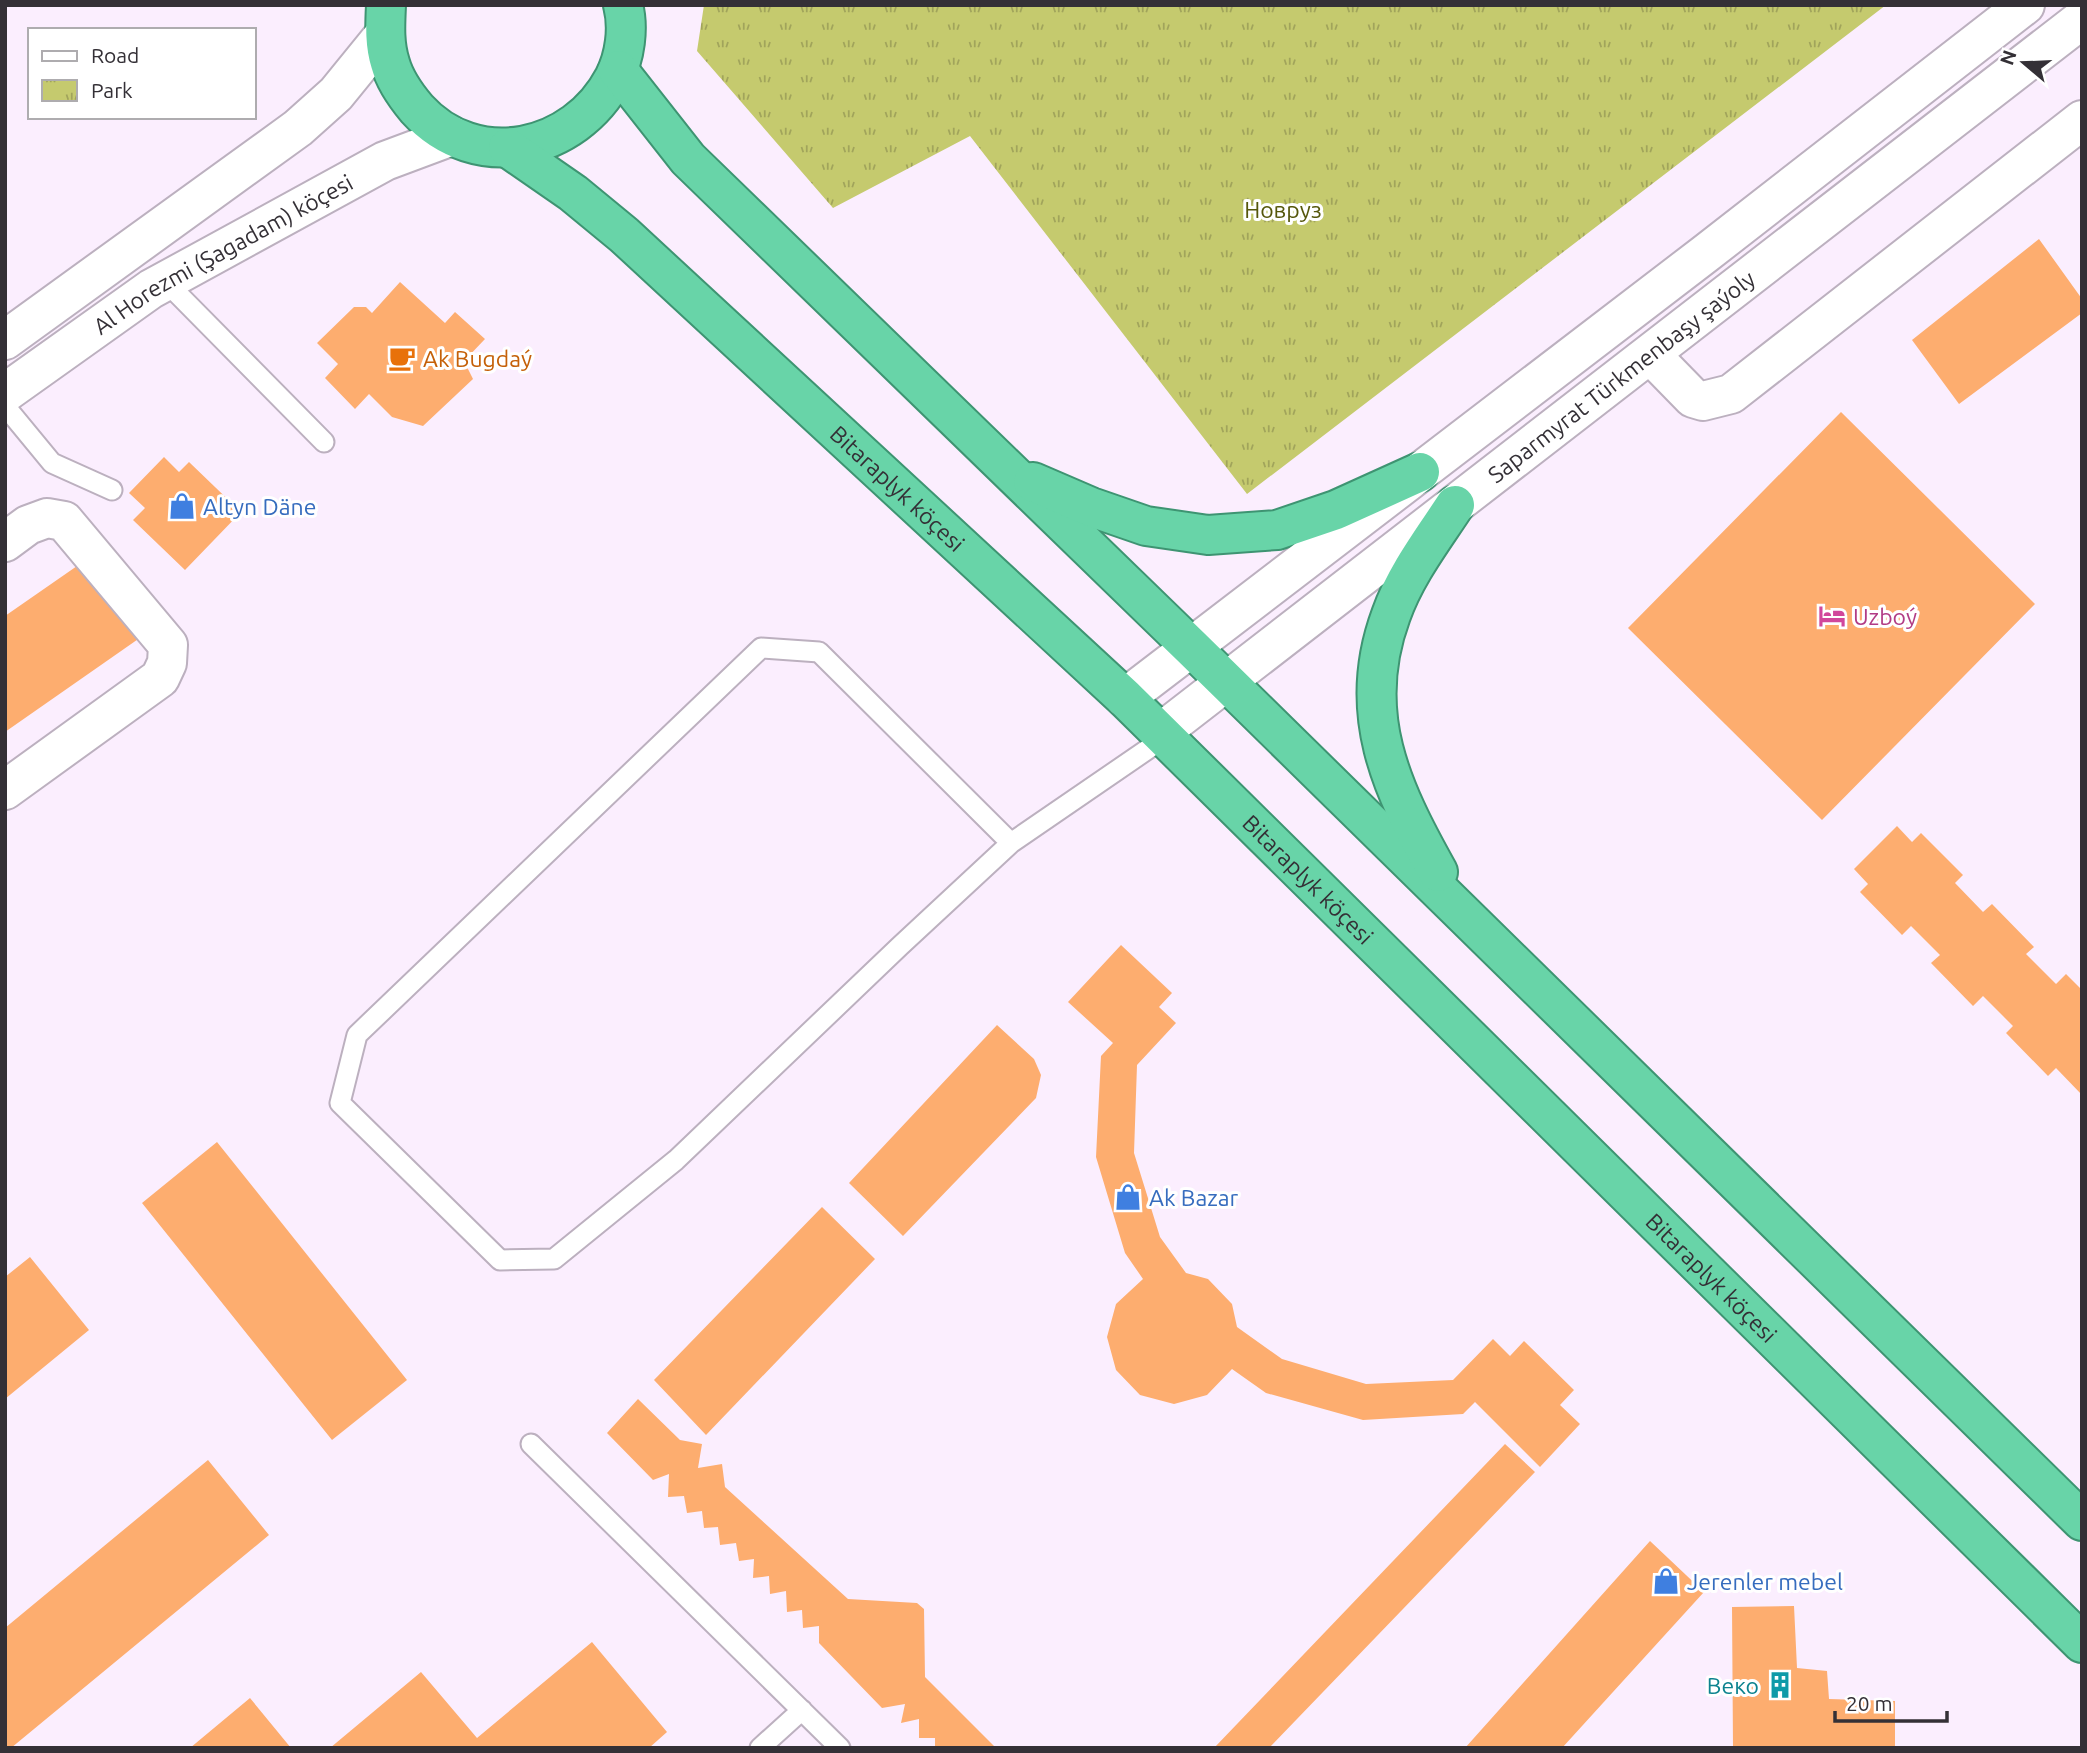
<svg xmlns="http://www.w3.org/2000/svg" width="2087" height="1753" font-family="Ubuntu,sans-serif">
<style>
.park{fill:url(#park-tufts)}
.building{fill:#fdad6f}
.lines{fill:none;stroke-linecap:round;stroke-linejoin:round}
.service-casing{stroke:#bcb0bf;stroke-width:23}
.minor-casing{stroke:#bcb0bf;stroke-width:42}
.secondary-casing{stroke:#bcb0bf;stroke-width:42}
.trunk-casing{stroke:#3e9472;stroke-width:42}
.service{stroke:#fff;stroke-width:19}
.minor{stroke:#fff;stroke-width:38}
.secondary{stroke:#fff;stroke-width:38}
.trunk{stroke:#68d4a8;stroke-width:38}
.labels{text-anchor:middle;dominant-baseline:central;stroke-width:6;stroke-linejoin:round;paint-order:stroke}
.park-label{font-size:23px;fill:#55570b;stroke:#fff}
.street-label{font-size:23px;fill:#343036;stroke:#fff}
.food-label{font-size:23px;fill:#c56008;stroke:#fff;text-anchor:start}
.shop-label{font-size:23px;fill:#366cbe;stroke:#fff;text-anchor:start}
.hotel-label{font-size:23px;fill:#b23c85;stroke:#fff;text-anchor:start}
.culture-label{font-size:23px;fill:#0d838f;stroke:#fff;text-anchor:end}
</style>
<defs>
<pattern id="park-tufts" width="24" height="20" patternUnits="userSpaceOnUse" patternTransform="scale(1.75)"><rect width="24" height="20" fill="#c5ca6e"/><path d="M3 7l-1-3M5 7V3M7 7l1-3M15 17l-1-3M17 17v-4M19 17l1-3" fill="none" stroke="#a1a45b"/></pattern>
</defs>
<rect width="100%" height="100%" fill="#fbeefe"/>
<path class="park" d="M704 5H1886L1247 494 970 136 833 208 697 51Z"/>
<path class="building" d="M2039 239 2082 299V313L1959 404 1912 340Z
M400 282 445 323 455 312 485 339 464 361 473 379 423 426 392 417 369 394 355 409 325 378 338 364 317 343 354 307H366L372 313Z
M1841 412 2035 604 1822 820 1628 628Z
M164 457 179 472 189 462 241 512 185 570 133 520 145 508 129 493Z
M90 557 144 635 5 732V616Z
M1897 826 1912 842 1921 833 1963 875 1955 883 1983 912 1992 904 2034 947 2026 954 2056 984 2066 974 2082 990V1095L2056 1068 2048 1076 2006 1033 2013 1026 1983 996 1973 1006 1931 963 1940 955 1911 926 1902 935 1860 892 1868 884 1854 869Z
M1121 945 1172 993 1159 1007 1176 1023 1137 1065 1134 1153 1160 1237 1186 1273 1208 1279 1232 1304 1237 1327 1282 1359 1366 1384 1453 1380 1493 1339 1510 1356 1524 1341 1574 1390 1560 1405 1580 1424 1540 1467 1475 1402 1463 1414 1363 1420 1266 1393 1232 1369 1207 1395 1174 1404 1140 1395 1116 1370 1107 1337 1116 1304 1143 1279 1125 1253 1096 1157 1101 1056 1113 1043 1068 1002Z
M997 1025 1034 1059 1041 1075 1036 1098 903 1236 849 1183Z
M217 1142 407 1380 332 1440 142 1203Z
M822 1207 875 1259 706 1435 654 1380Z
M30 1257 89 1330 5 1399V1277Z
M638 1399 680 1440 702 1444 698 1468 722 1464 725 1487 848 1599 917 1603 924 1609 925 1677 996 1748H935V1738H919V1719L901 1723 905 1704 882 1708 819 1643V1626L803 1628 802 1610 787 1612 786 1591 770 1594 769 1576 753 1578 754 1559 739 1561 736 1543 720 1545 718 1527 704 1528 702 1511 687 1513 684 1496 668 1497 669 1474 653 1480 607 1433Z
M1505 1444 1535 1472 1269 1748H1214Z
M208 1460 269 1535 11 1748H5V1628Z
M1650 1541 1704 1592 1562 1748H1465Z
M1794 1606 1797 1668 1827 1671 1829 1699 1895 1701V1748H1733L1732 1607Z
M592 1642 667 1732 649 1748H330L421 1672 477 1738Z
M250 1698 291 1748H190Z"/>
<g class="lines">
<defs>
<path id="service" d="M165 281 324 442
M5 406 52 463 112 490
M1011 843 819 652 761 648 357 1035 340 1103 500 1260 554 1259 676 1160 900 946 1011 843 1164 738
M531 1444 840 1748
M760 1748 802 1710"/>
<path id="minor" d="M1651 355 1693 398 1703 401 1731 394 2082 120
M5 542 28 525 47 518 64 521 168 645 167 663 160 678 5 790"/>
<g id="secondary">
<path d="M5 340 298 128 336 94 384 35"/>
<path id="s1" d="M5 393 151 289 385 161 452 136"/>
<path d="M1125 698 1705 254 2025 5"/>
<path id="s2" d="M1160 733 2082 19"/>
</g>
<g id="trunk">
<path d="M386 5C385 26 384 44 390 63 395 81 406 96 417 109 476 174 575 152 614 78 625 57 629 28 623 5"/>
<path d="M618 70 688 159 1190 646 2082 1521"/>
<path id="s3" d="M508 148 573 193 624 235 1125 698 2082 1643"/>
<path d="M1033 482 1091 507 1146 526 1208 535 1277 530 1336 510 1420 472"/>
<path d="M1438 872C1391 788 1355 712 1391 615 1405 575 1432 540 1455 505"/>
</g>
</defs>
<use href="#service" class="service-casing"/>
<use href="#minor" class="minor-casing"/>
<use href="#secondary" class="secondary-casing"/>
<use href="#trunk" class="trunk-casing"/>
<use href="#service" class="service"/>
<use href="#minor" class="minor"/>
<use href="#secondary" class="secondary"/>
<use href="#trunk" class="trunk"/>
</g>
<defs>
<symbol id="cafe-bare" viewBox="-9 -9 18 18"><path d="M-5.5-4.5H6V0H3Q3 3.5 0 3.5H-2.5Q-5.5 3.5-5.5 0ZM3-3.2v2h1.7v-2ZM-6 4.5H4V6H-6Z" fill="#e8710a" stroke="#fff" stroke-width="2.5" paint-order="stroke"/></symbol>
<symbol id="shop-bare" viewBox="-9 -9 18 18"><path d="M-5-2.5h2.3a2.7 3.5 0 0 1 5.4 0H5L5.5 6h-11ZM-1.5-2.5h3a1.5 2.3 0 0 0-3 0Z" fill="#3f7fe0" stroke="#fff" stroke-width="2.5" paint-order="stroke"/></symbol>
<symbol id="hotel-bare" viewBox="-9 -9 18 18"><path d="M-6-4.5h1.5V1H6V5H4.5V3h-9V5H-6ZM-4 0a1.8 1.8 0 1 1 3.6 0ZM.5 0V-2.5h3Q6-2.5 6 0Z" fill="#d1479c" stroke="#fff" stroke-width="2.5" paint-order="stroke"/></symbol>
<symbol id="building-bare" viewBox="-9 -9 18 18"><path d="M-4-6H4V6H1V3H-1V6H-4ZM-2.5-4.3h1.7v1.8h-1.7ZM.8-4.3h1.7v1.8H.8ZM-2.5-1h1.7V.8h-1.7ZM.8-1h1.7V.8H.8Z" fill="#0f9aa8" stroke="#fff" stroke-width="2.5" paint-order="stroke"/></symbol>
</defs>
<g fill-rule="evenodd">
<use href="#cafe-bare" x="383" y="339" width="38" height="38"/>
<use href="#shop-bare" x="163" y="487" width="38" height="38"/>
<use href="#hotel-bare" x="1813" y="597" width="38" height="38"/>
<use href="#shop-bare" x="1109" y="1178" width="38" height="38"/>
<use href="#shop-bare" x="1647" y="1562" width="38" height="38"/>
<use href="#building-bare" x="1761" y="1666" width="38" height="38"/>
</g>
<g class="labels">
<g class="park-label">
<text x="1283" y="209">Новруз</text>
</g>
<g class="street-label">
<text stroke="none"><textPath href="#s1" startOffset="259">Al Horezmi (Şagadam) köçesi</textPath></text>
<text stroke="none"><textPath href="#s2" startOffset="583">Saparmyrat Türkmenbaşy şaýoly</textPath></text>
<text stroke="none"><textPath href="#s3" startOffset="518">Bitaraplyk köçesi</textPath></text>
<text stroke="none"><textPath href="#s3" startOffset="1085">Bitaraplyk köçesi</textPath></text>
<text stroke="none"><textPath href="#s3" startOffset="1652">Bitaraplyk köçesi</textPath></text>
</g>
<g class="food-label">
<text x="423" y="358">Ak Bugdaý</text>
</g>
<g class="shop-label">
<text x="203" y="506">Altyn Däne</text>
<text x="1149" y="1197">Ak Bazar</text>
<text x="1687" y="1581">Jerenler mebel</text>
</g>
<g class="hotel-label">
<text x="1853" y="616">Uzboý</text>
</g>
<g class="culture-label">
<text x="1759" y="1685">Веко</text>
</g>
</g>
<rect width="2087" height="1753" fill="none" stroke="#343036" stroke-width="14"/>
<rect x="28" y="28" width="228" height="91" fill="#ffffff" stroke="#aeacaf" stroke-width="2"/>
<rect x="42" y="51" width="35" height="10" fill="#ffffff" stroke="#aeacaf" stroke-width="2"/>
<text x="91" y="63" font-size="21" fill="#343036">Road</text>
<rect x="42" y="80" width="35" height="21" fill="url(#park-tufts)" stroke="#aeacaf" stroke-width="2"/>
<text x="91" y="98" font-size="21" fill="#343036">Park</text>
<g transform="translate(2024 63) rotate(289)" stroke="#ffffff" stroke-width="5" paint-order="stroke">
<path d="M0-5L12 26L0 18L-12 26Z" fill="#343036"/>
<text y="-10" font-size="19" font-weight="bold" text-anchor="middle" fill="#343036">N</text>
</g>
<path d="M1835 1711v10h112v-10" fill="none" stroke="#343036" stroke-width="3.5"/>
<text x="1846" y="1711" font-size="21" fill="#343036" stroke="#ffffff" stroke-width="5" paint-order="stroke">20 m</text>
</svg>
